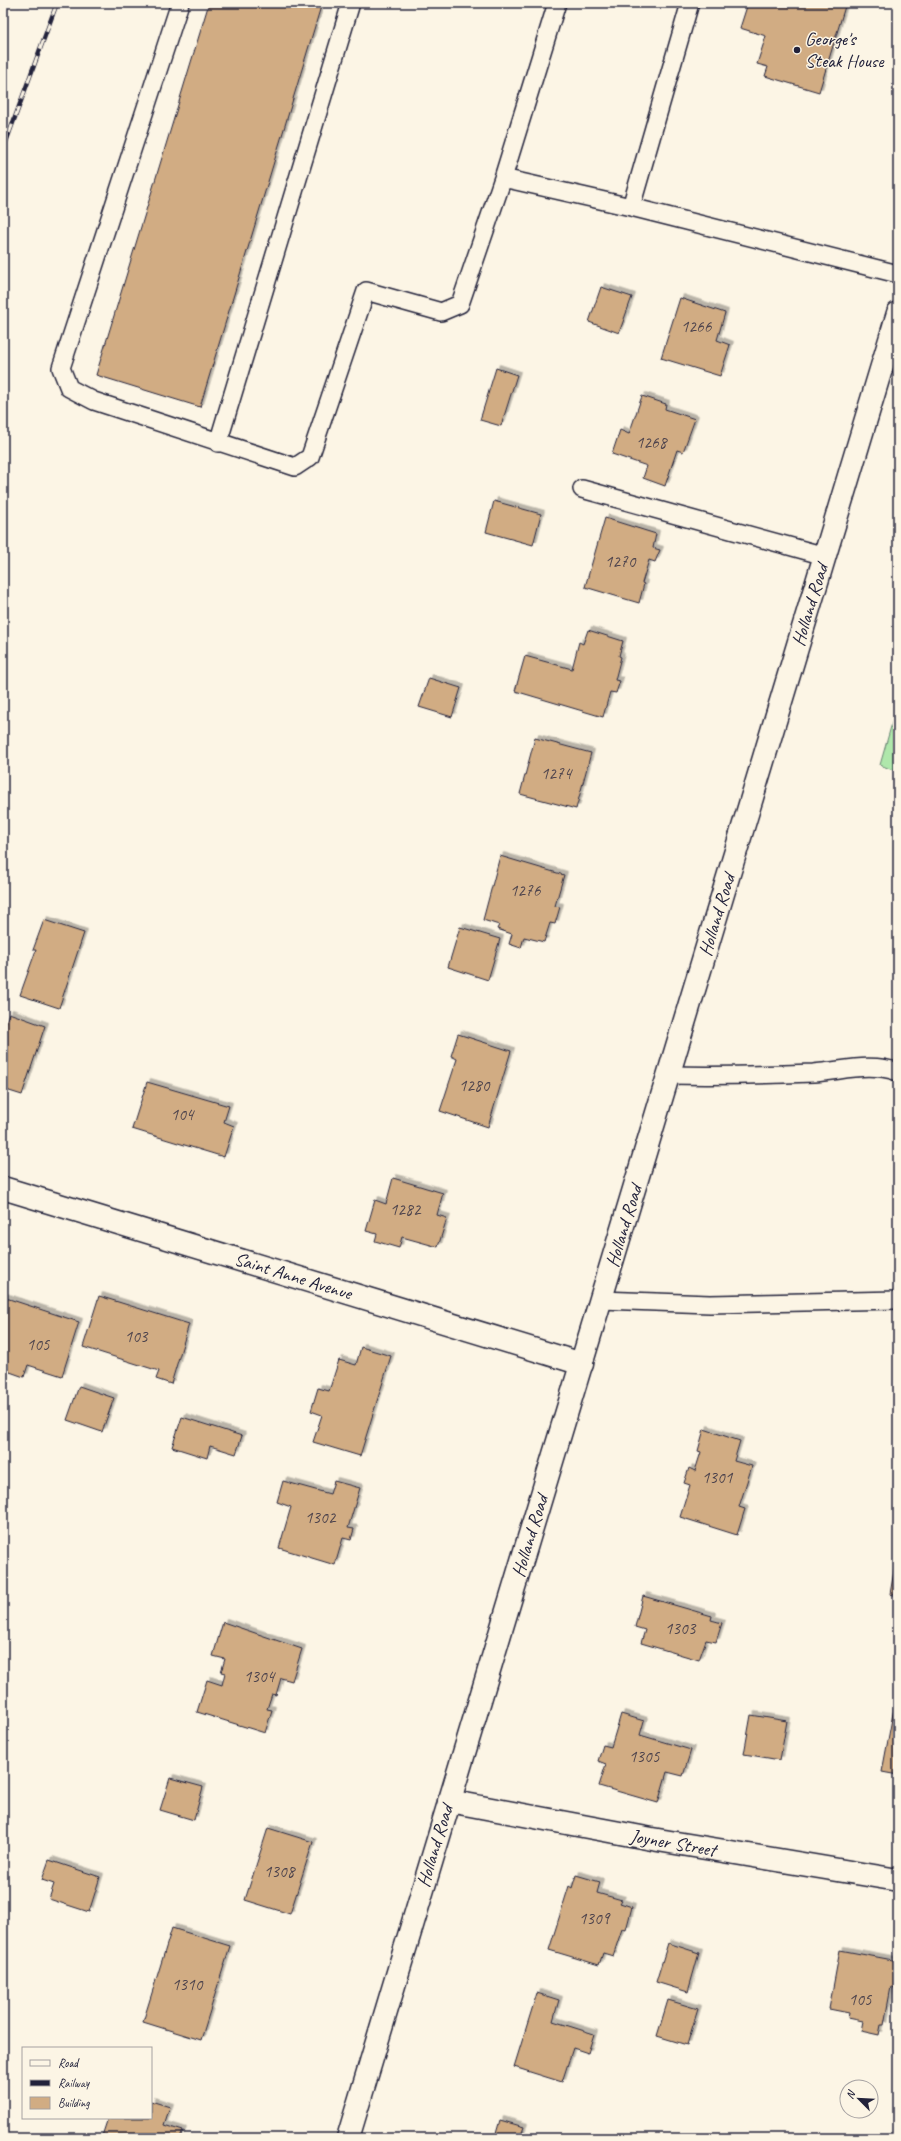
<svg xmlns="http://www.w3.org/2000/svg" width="901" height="2141" font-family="Caveat,sans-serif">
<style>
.green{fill:#afe7ab;stroke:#688473}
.building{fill:#d1ac83;stroke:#22223b;filter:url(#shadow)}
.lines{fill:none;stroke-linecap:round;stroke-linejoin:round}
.service-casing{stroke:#22223b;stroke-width:20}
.minor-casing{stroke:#22223b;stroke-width:25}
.primary-casing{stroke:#22223b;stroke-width:25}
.service{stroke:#fcf5e5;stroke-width:17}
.minor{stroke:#fcf5e5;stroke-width:22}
.primary{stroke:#fcf5e5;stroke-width:22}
.rail-casing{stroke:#22223b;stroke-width:4.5}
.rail{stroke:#fcf5e5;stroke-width:3;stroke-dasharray:9;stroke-linecap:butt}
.poi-dot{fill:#22223b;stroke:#fcf5e5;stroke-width:1.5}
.labels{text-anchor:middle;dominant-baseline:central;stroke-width:3;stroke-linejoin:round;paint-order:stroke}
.number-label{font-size:17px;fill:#4e444d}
.poi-label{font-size:19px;fill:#22223b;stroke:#fcf5e5;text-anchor:start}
.street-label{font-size:19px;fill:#22223b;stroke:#fcf5e5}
</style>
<defs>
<filter id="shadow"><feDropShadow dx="3.5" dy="-3.5" stdDeviation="0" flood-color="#0004"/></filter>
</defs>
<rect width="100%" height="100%" fill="#fcf5e5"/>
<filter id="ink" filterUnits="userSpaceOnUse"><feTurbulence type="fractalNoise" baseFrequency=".025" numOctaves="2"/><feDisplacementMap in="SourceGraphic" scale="8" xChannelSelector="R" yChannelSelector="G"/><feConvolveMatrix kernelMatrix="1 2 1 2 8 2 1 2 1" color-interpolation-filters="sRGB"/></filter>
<g filter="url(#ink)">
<path class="green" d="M898 702V772L880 765Z"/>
<path class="building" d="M209 3H322L200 407 96 375Z
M748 3H846L819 92 765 76 768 67 757 64 766 36 740 28Z
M601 287 632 297 619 333 589 322Z
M680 298 725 313 717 340 730 345 720 376 661 358Z
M496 368 517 375 501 426 480 420Z
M642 396 666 404 665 409 695 419 683 452 677 450 665 486 643 478 647 466 612 454 620 430 629 434Z
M494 501 541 514 533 545 486 532Z
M605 518 656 534 653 548 660 550 655 562 649 560 642 583 644 584 639 603 585 587Z
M588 630 623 641 619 656 621 657 615 680 620 681 616 693 610 692 603 717 515 691 525 656 572 669 579 642 583 644Z
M429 678 461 688 452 717 419 707Z
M535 738 591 753 576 809 520 794Z
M500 856 564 875 555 906 560 907 555 924 550 923 544 942 524 937 521 948 509 944 512 934 497 929 499 925 483 920Z
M44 920 84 933 59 1008 20 995 36 950H33Z
M460 927 500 939 488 980 448 967Z
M9 1013 45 1026 22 1095 3 1089V1032Z
M458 1034 511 1051 488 1127 440 1111 457 1059 451 1056Z
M147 1082 229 1106 224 1122 234 1126 224 1157 132 1129Z
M393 1178 443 1193 437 1215 447 1218 438 1247 402 1237 399 1248 375 1241 377 1234 366 1231 375 1200 386 1204Z
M99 1296 189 1324 171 1384 156 1379 159 1371 83 1347Z
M3 1297 79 1322 62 1376 28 1365 24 1377 7 1371 6 1375 3 1374Z
M361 1347 391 1356 360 1456 313 1442 322 1415 311 1411 318 1388 329 1391 339 1360 356 1365Z
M79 1386 114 1398 102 1432 67 1420Z
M182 1417 242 1436 236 1454 210 1446 207 1458 172 1447Z
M704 1429 740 1441 734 1461 752 1466 739 1507 745 1509 737 1535 680 1517 690 1485 684 1483 689 1468 695 1471 701 1452 698 1451Z
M283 1481 330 1494 334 1481 360 1488 348 1528 354 1529 351 1540 343 1538 335 1565 279 1548 291 1507 277 1502Z
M898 1548V1596L890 1594Z
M643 1596 712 1616 711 1620 722 1623 716 1642 706 1640 699 1660 641 1643 645 1630 635 1627Z
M223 1622 302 1649 292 1681 281 1678 276 1695 272 1694 267 1709 272 1710 265 1733 197 1712 207 1680 222 1685 225 1673 221 1672 225 1659 213 1656Z
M894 1708 898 1709V1775L882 1772Z
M621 1714 644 1721 640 1735 691 1750 683 1776 667 1772 658 1803 599 1786 606 1764 598 1761 603 1745 611 1747Z
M751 1715 787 1721 780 1760 744 1754Z
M170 1778 203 1787 194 1820 160 1810Z
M268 1828 313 1842 290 1914 245 1900Z
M49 1860 100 1877 89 1912 49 1899 54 1884 42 1880Z
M576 1875 600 1882 597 1893 622 1900 620 1903 632 1907 626 1930 622 1929 613 1956 603 1953 599 1965 549 1950 569 1886 572 1888Z
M172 1928 230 1946 201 2040 143 2022Z
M668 1943 699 1953 688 1992 656 1982Z
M840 1950 898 1961V1989L891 1987 884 2025H881L879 2035 861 2031 863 2021 848 2018 849 2013 829 2009Z
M537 1993 559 2000 553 2021 594 2034 588 2053 573 2048 562 2082 514 2067Z
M668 2000 698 2009 687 2045 657 2036Z
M151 2101 170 2107 164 2125 183 2131 180 2138H108L102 2136 108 2118H151Z
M500 2120 524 2127 520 2138H491L492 2136 495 2137Z"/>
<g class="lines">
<defs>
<path id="service" d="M180 3 61 368 69 388 94 401 295 467 310 457 366 291 441 312 460 304 503 178 557 3
M503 178 631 207 898 274
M631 207 690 3
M218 443 351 3
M582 489 825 556
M669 1075C717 1076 765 1075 813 1073 843 1071 869 1062 898 1072
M601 1300 710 1304 898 1300"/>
<path id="minor" d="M3 1188 582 1364
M449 1801 652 1839 898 1880"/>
<path id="primary" d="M348 2138 898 313"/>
</defs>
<use href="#service" class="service-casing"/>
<use href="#minor" class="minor-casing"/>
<use href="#primary" class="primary-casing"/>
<use href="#service" class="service"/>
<use href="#minor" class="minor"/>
<use href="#primary" class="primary"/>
<defs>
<path id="rail" d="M3 150 57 3"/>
</defs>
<use href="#rail" class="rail-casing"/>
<use href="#rail" class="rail"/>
</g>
</g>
<circle class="poi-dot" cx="797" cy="50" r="4"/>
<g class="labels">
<g class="number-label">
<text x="696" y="326">1266</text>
<text x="651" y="442">1268</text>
<text x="620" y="561">1270</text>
<text x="556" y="773">1274</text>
<text x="525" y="890">1276</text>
<text x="474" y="1085">1280</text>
<text x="182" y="1114">104</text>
<text x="405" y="1209">1282</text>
<text x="136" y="1336">103</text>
<text x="38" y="1344">105</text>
<text x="717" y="1477">1301</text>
<text x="320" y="1517">1302</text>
<text x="680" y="1628">1303</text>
<text x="259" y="1676">1304</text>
<text x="644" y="1756">1305</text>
<text x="279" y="1871">1308</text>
<text x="594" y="1918">1309</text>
<text x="187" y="1984">1310</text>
<text x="860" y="1999">105</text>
</g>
<g class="poi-label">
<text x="805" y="39">George's<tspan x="805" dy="22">Steak House</tspan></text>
</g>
<g class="street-label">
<text transform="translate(810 605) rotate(-73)">Holland Road</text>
<text transform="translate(717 915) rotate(-73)">Holland Road</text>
<text transform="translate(624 1226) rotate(-73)">Holland Road</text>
<text transform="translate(293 1276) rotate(17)">Saint Anne Avenue</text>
<text transform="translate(530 1536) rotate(-73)">Holland Road</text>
<text transform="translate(673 1843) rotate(10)">Joyner Street</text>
<text transform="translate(435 1846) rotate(-73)">Holland Road</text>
</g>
</g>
<rect width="901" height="2141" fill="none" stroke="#fcf5e5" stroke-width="16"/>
<rect x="8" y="8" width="885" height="2125" fill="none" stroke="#22223b" stroke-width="1.5" filter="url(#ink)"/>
<rect x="22" y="2047" width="130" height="72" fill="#fcf5e5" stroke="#a5a1a1"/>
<rect x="30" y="2060" width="20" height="6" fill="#fcf5e5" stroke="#a5a1a1"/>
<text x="58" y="2067" font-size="12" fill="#22223b">Road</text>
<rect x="30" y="2080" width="20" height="6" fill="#22223b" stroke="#a5a1a1"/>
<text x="58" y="2087" font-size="12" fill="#22223b">Railway</text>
<rect x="30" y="2097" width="20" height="12" fill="#d1ac83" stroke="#a5a1a1"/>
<text x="58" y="2107" font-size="12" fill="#22223b">Building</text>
<g transform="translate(859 2099) rotate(294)"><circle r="19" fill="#fcf5e5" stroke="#a5a1a1"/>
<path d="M0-3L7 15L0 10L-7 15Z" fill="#22223b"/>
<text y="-6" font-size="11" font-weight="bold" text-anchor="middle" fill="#22223b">N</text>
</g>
</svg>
